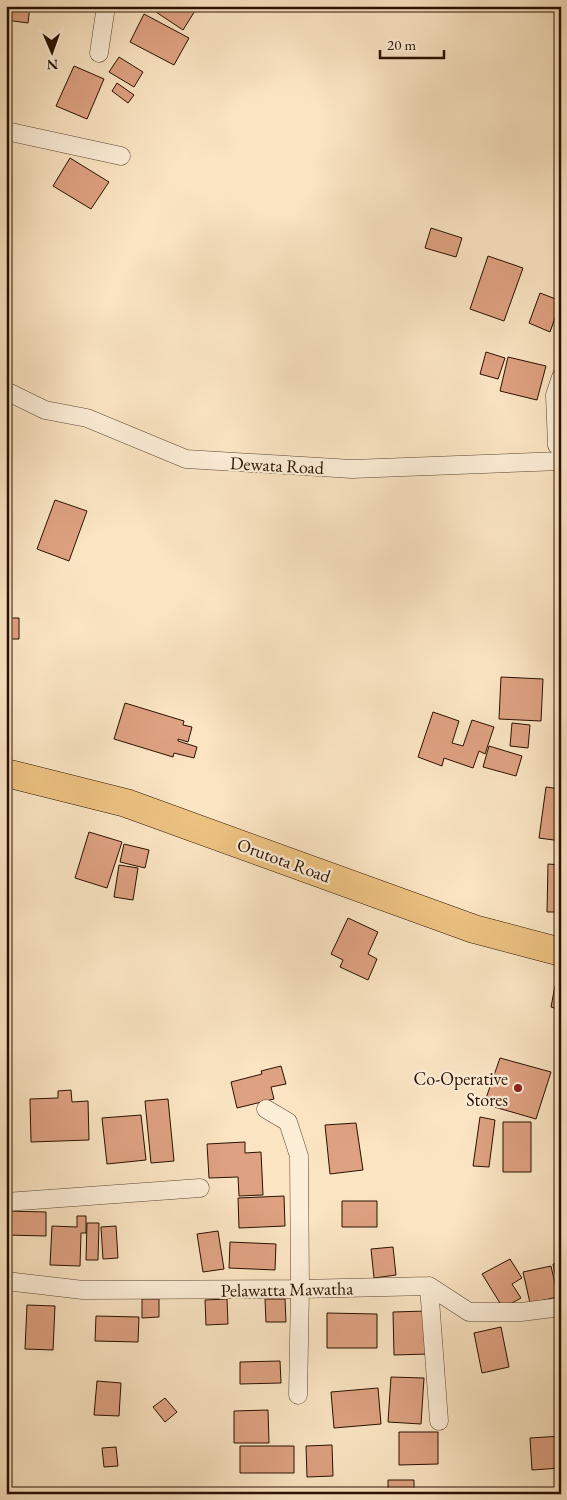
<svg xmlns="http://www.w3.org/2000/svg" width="567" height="1500" font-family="'EB Garamond',serif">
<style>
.building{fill:#dea181;stroke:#291000}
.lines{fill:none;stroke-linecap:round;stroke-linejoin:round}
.minor-casing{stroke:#5d4530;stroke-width:19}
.primary-casing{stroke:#291000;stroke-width:29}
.minor{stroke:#fcedd7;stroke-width:18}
.primary{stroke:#edc281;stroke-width:28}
.poi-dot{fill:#8f2418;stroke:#fcedd7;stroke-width:2}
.labels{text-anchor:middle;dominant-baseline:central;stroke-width:4.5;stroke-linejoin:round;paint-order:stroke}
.street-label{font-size:18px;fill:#291000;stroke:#fcedd7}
.poi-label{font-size:18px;fill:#291000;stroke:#fcedd7;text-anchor:end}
</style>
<rect width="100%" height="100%" fill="#fae4c2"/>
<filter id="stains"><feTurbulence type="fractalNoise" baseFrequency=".004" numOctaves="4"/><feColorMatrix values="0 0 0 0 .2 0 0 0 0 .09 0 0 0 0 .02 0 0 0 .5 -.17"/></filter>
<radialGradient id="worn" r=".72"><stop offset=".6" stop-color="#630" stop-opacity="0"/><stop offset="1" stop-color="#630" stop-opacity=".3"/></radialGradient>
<path class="building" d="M6 6H30L28 23 6 20Z
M147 6H198L183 30Z
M144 14 189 38 174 65 130 42Z
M119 57 143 72 134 87 109 72Z
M74 66 104 79 87 119 56 106Z
M117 83 134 95 128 103 112 91Z
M70 158 109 182 91 209 53 186Z
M431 228 462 238 456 257 425 248Z
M488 256 523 268 504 321 470 309Z
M540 293 561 301 550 332 529 323Z
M486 352 505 358 498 379 480 374Z
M508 357 546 366 537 400 500 391Z
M55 500 87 511 69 561 37 549Z
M6 618H19V639H6Z
M501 677 543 679 541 721 499 719Z
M125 703 184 721 183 725 192 727 188 742 178 739V741L197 747 194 758 174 753 173 757 114 739Z
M433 712 459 721 452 743 463 746 472 720 494 727 485 754 479 751 473 768 444 758 442 766 418 757Z
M512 723 530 725 528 748 510 746Z
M489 746 522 756 516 776 483 767Z
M546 787 561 789V841L539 838Z
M89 832 122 842 107 888 75 878Z
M124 844 149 850 145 868 120 862Z
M548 864 561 865V912H547Z
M119 865 138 868 133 900 114 897Z
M348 918 378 932 368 954 377 959 368 980 340 967 343 960 331 954Z
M555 986 561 987V1010L551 1007Z
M500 1058 551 1072 536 1119 484 1104Z
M281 1066 286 1084 271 1087 274 1099 237 1108 231 1082 262 1074 261 1071Z
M71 1090 72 1102 88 1101 89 1140 31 1142 30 1099 58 1098V1091Z
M168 1099 174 1161 151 1163 145 1101Z
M141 1115 146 1160 107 1164 102 1118Z
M480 1117 495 1120 489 1167 473 1166Z
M503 1122H531V1172H503Z
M356 1123 363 1170 330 1174 325 1125Z
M245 1142V1153L261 1152 263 1195 239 1196 238 1177 209 1178 207 1144Z
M284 1196 285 1226 239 1228 238 1198Z
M342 1201H377V1227H342Z
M6 1211 46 1212V1236L6 1235Z
M77 1216H86V1233H81L80 1266 50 1265 52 1226 77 1227Z
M87 1223H99L98 1260H86Z
M116 1226 118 1258 103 1259 101 1227Z
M218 1231 224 1269 203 1272 197 1234Z
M230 1242 276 1244 275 1270 229 1268Z
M393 1247 396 1275 374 1278 371 1249Z
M510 1259 522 1278 512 1284 521 1298 503 1308 482 1274Z
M561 1262V1278L556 1279 553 1264Z
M551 1266 558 1297 530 1303 523 1272Z
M142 1299H159V1317L142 1318Z
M227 1299 228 1324 206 1325 205 1300Z
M265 1299H285L286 1322H266Z
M27 1305 55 1306 53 1350 25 1349Z
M427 1311 428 1354 394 1355 393 1312Z
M327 1313 377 1314V1348H327Z
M96 1316 139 1317 138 1342 95 1341Z
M501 1327 509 1367 482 1373 474 1333Z
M280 1361 281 1383 240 1384V1362Z
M391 1377 424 1378 421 1424 388 1422Z
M97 1381 121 1383 119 1416 94 1415Z
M378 1388 381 1424 334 1428 331 1392Z
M165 1398 177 1412 165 1422 153 1407Z
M268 1410 269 1443H234V1411Z
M399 1432H438V1464L399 1465Z
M561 1436V1468L532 1470 530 1438Z
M332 1445 333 1476 307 1477 306 1446Z
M240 1446H294V1473H240Z
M116 1447 118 1466 104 1467 102 1448Z
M388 1480H414V1494H388Z
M6 1489H17L18 1494H6Z
M513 1491V1494H485Z
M425 1492H451V1494H425Z"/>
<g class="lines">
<defs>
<path id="minor" d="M99 53 106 6
M6 131 121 156
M561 377 555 395 557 445 561 448
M6 391 45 410 87 418 186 459 352 469 561 461
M266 1109 288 1122 299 1156 300 1289 298 1395
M6 1202 200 1188
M6 1281 83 1290 300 1289 429 1286 469 1312H521L561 1307
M429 1286 439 1421"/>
<path id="primary" d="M6 773 126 803 474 929 561 952"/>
</defs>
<use href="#minor" class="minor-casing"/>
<use href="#primary" class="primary-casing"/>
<use href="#minor" class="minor"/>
<use href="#primary" class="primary"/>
</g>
<circle class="poi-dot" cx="518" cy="1088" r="5"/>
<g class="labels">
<g class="street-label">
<text transform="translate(277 465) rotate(3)">Dewata Road</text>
<text transform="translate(284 860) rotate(20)">Orutota Road</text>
<text transform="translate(287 1289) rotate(-1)">Pelawatta Mawatha</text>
</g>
<g class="poi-label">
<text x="508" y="1078">Co-Operative<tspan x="508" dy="21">Stores</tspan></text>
</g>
</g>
<rect width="567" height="1500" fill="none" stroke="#fae4c2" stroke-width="25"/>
<rect x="8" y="8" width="552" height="1485" fill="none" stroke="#291000" stroke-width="2.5"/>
<rect x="12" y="12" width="542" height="1475" fill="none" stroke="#291000"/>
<g transform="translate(52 52) rotate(178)" stroke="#fcedd7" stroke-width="4" paint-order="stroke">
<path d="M0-4L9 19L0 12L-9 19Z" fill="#291000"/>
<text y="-8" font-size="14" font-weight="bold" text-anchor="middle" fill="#291000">N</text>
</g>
<path d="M380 50v8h64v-8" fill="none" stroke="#291000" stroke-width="2.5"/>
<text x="387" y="50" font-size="15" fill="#291000" stroke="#fcedd7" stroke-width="4" paint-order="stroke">20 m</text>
<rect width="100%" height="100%" filter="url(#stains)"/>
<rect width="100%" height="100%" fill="url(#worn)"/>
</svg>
